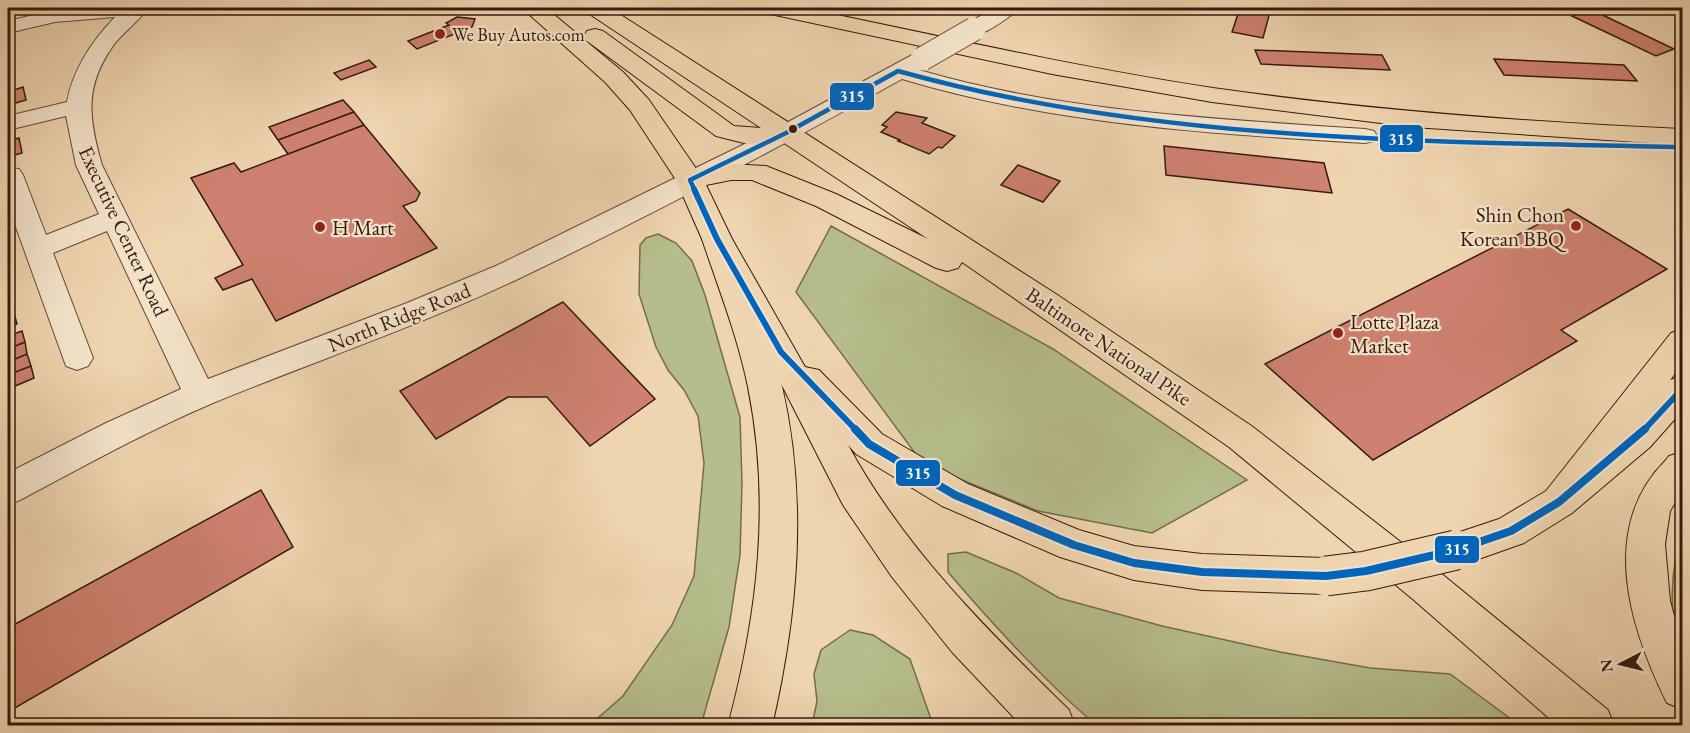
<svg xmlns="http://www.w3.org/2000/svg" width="1690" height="733" font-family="'EB Garamond',serif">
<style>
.green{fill:#b6bd8c;stroke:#766c4c;stroke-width:1.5}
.building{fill:#ce8170;stroke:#361a0b;stroke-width:1.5}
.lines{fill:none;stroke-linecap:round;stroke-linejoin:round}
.minor-casing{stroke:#644834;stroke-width:2}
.major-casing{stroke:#361a0b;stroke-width:2}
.highway-casing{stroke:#361a0b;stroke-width:2}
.minor{fill:#f4e3cb;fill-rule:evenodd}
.major{fill:#eed4af;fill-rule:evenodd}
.highway{fill:#eed4af;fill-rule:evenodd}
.minor-bridge-casing{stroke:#644834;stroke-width:25;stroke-linecap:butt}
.major-bridge-casing{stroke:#361a0b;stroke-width:41;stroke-linecap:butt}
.minor-bridge{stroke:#f4e3cb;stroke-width:23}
.major-bridge{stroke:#eed4af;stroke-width:39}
.bus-1-far2-casing{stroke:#f4e3cb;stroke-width:8}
.bus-1-far1-casing{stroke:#f4e3cb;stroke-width:10}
.bus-1-casing{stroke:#f4e3cb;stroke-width:12}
.bus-1-far2{stroke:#0065bd;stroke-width:4.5}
.bus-1-far1{stroke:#0065bd;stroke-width:6}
.bus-1{stroke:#0065bd;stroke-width:8}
.poi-dot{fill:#8f2418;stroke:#f4e3cb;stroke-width:2}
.bus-dot{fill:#361a0b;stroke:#f4e3cb;stroke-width:2}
.labels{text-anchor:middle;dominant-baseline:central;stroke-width:4.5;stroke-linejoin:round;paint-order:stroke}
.far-poi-label{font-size:18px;fill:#361a0b;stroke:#f4e3cb;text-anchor:start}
.poi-label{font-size:21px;fill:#361a0b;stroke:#f4e3cb;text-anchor:start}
.street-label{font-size:21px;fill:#361a0b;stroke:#f4e3cb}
.line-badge{stroke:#f4e3cb;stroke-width:2}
.badge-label{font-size:16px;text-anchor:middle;font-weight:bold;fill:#fff}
</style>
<rect width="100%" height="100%" fill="#eed4af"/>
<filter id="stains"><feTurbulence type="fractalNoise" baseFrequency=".00333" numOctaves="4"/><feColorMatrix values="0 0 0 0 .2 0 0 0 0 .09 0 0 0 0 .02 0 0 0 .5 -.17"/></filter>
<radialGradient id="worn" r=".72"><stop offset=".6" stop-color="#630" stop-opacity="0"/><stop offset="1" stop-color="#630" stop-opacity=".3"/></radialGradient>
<path class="green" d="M831 226 1053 349 1247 480 1152 533 1038 511 923 464 796 292Z
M658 234 676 243 692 261 705 295 740 417 742 483 740 555 729 627 701 725H590L623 696 672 625 694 576 704 463 698 416 684 390 668 370 656 347 639 294 640 245 646 238Z
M1682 535V652C1667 622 1671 565 1682 535Z
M966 552 1016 573 1059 598 1162 626 1280 652 1370 668 1450 674 1519 725H1096C1042 679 994 626 948 572V554Z
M850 630 873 635 910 659 933 725H812L817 701 814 674 821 650Z"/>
<path class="building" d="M1240 8H1271L1263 38 1232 32Z
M1590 9 1674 49 1656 56 1572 16Z
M457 17 475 19 472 27 417 49 408 41 449 25 446 23Z
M1255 50 1382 55 1390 70 1261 64Z
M1494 59 1624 65 1637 81 1504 75Z
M369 60 376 67 341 80 334 73Z
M23 87 26 100 9 105 8 92Z
M343 100 354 112 278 140 269 127Z
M354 112 364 125 288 154 278 140Z
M896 112 927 118 922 123 955 136 942 148 938 147 929 154 898 141 900 140 881 132 887 127 882 125Z
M364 125 420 193 416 201 403 206 437 248 276 321 252 279 223 290 215 278 243 265 191 178 234 163 241 172Z
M19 138 22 153 8 157V141Z
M1164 146 1324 163 1332 193 1166 175Z
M1018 165 1060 181 1043 202 1001 185Z
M1568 209 1667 269 1561 330 1577 341 1373 460 1265 364Z
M563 302 655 399 590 446 547 397H508L436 439 400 391Z
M14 313 17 324 8 327V315Z
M22 331 25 342 8 349V336Z
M25 342 27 354 8 362V349Z
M27 354 31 366 8 375V362Z
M31 366 34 378 8 389V375Z
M261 490 293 547 8 712V628Z"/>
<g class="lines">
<defs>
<path id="minor" d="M79 8H148C139 21 126 30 116 42 84 84 88 117 102 165L208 379 407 303 498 265 777 128 914 54 922 52 930 54 933 59 930 64 919 70C1062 112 1217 119 1365 129L1374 131 1377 136 1374 141 1365 143C1210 134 1051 124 902 79 776 149 648 217 518 279 419 326 315 361 213 403 147 431 84 466 20 500L8 505V473L106 423 181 389 107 231 53 253 93 358 88 366 77 370 66 366 8 205V168L19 169 23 175 46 235 99 214 76 165 66 116 8 130V116L67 102C73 69 92 41 115 17L55 22 8 33V21L55 10Z
M995 8H1020L1016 12C1002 21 984 38 966 34L963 29 966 24Z"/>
<path id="major" d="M522 8H546L623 72 649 100 697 170 731 164 766 166 836 194 928 239 781 141 748 144 716 136 587 41 584 36 587 31 595 29 603 31 734 126 761 128 588 13 585 8H610L1059 296 1253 427 1443 575 1608 710 1614 726H1558L1415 601 1229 447 962 262 958 268 947 271 936 268 816 206 752 180H731L706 185 732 239 805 367 819 370 882 434 968 484 1079 530 1134 546 1202 554 1326 558 1340 563 1346 576 1340 589 1326 594 1202 590 1134 580 1060 557 942 506 856 454 848 445C904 548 986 629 1069 710L1075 726H1022L952 652 892 577 843 505 765 352 702 239 676 180 630 110 605 82Z
M1682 329V364L1572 513 1524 543 1456 567 1442 562 1437 550 1442 538 1499 519 1546 491 1671 333Z"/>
<path id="highway" d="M764 8H804C940 36 1075 67 1213 88 1368 110 1525 122 1682 129V145L1413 127 1212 102 1052 74 775 15 767 13Z
M717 229 727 232 732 239C749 287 770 336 782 386 808 500 798 613 772 726H728C758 613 771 502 748 387 738 337 718 287 702 239L707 232Z
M1682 376V411L1650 447 1572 513 1559 518 1546 513 1540 502 1546 491 1626 427 1670 380Z
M1682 452V491L1670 511 1665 544 1670 601 1682 645V709L1667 703C1630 628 1598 529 1665 461L1669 456Z"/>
</defs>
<use href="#minor" class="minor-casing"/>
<use href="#major" class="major-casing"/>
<use href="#highway" class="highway-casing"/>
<use href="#minor" class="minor"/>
<use href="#major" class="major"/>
<use href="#highway" class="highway"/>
<defs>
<path id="minor-bridge" d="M922 59 974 29"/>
<path id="major-bridge" d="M1326 576 1366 571 1456 550"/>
</defs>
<use href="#minor-bridge" class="minor-bridge-casing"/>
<use href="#major-bridge" class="major-bridge-casing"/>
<use href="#minor-bridge" class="minor-bridge"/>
<use href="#major-bridge" class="major-bridge"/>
<defs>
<path id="bus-1-far2" d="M695 191 690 180 786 133 898 71C1148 141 1424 142 1682 147"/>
<path id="bus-1-far1" d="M694 189 717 239 781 352 856 430
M1644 430 1682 389"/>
<path id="bus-1" d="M855 429 869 444 955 495 1074 545 1134 563 1202 572 1326 576 1366 571 1456 550 1511 531 1559 502 1645 429"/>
</defs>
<use href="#bus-1-far2" class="bus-1-far2-casing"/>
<use href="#bus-1-far1" class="bus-1-far1-casing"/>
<use href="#bus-1" class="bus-1-casing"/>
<use href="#bus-1-far2" class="bus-1-far2"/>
<use href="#bus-1-far1" class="bus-1-far1"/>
<use href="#bus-1" class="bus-1"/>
</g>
<g class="poi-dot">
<circle cx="440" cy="34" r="6"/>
<circle cx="1576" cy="226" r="6"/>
<circle cx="320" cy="227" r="6"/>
<circle cx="1338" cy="333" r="6"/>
</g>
<circle class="bus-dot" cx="793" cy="129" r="5"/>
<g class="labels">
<g class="far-poi-label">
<text x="452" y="34">We Buy Autos.com</text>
</g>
<g class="poi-label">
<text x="1564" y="214" text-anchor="end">Shin Chon<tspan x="1564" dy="24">Korean BBQ</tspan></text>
<text x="332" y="227">H Mart</text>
<text x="1350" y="321">Lotte Plaza<tspan x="1350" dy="24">Market</tspan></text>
</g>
<g class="street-label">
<text transform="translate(124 231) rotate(65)">Executive Center Road</text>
<text transform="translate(399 317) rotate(-22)">North Ridge Road</text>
<text transform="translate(1109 346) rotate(34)">Baltimore National Pike</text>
</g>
</g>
<g class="line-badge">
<rect x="829" y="82" width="46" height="29" rx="6" fill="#0065bd"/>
<rect x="1379" y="124" width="45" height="29" rx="6" fill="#0065bd"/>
<rect x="895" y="459" width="46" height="28" rx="6" fill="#0065bd"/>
<rect x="1434" y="535" width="46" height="29" rx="6" fill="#0065bd"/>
</g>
<g class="badge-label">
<text x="852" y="102">315</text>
<text x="1401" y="145">315</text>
<text x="918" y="479">315</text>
<text x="1457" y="555">315</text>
</g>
<rect width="1690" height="733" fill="none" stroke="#eed4af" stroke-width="30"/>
<rect x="9" y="9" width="1672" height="715" fill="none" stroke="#361a0b" stroke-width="3"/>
<rect x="15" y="15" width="1660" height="703" fill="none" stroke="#361a0b" stroke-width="1.5"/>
<g transform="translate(1621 664) rotate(263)" stroke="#f4e3cb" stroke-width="4.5" paint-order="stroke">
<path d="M0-4.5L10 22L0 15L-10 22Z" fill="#361a0b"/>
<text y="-9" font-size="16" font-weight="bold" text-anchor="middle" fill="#361a0b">N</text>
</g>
<rect width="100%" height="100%" filter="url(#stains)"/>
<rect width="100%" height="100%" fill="url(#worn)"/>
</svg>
